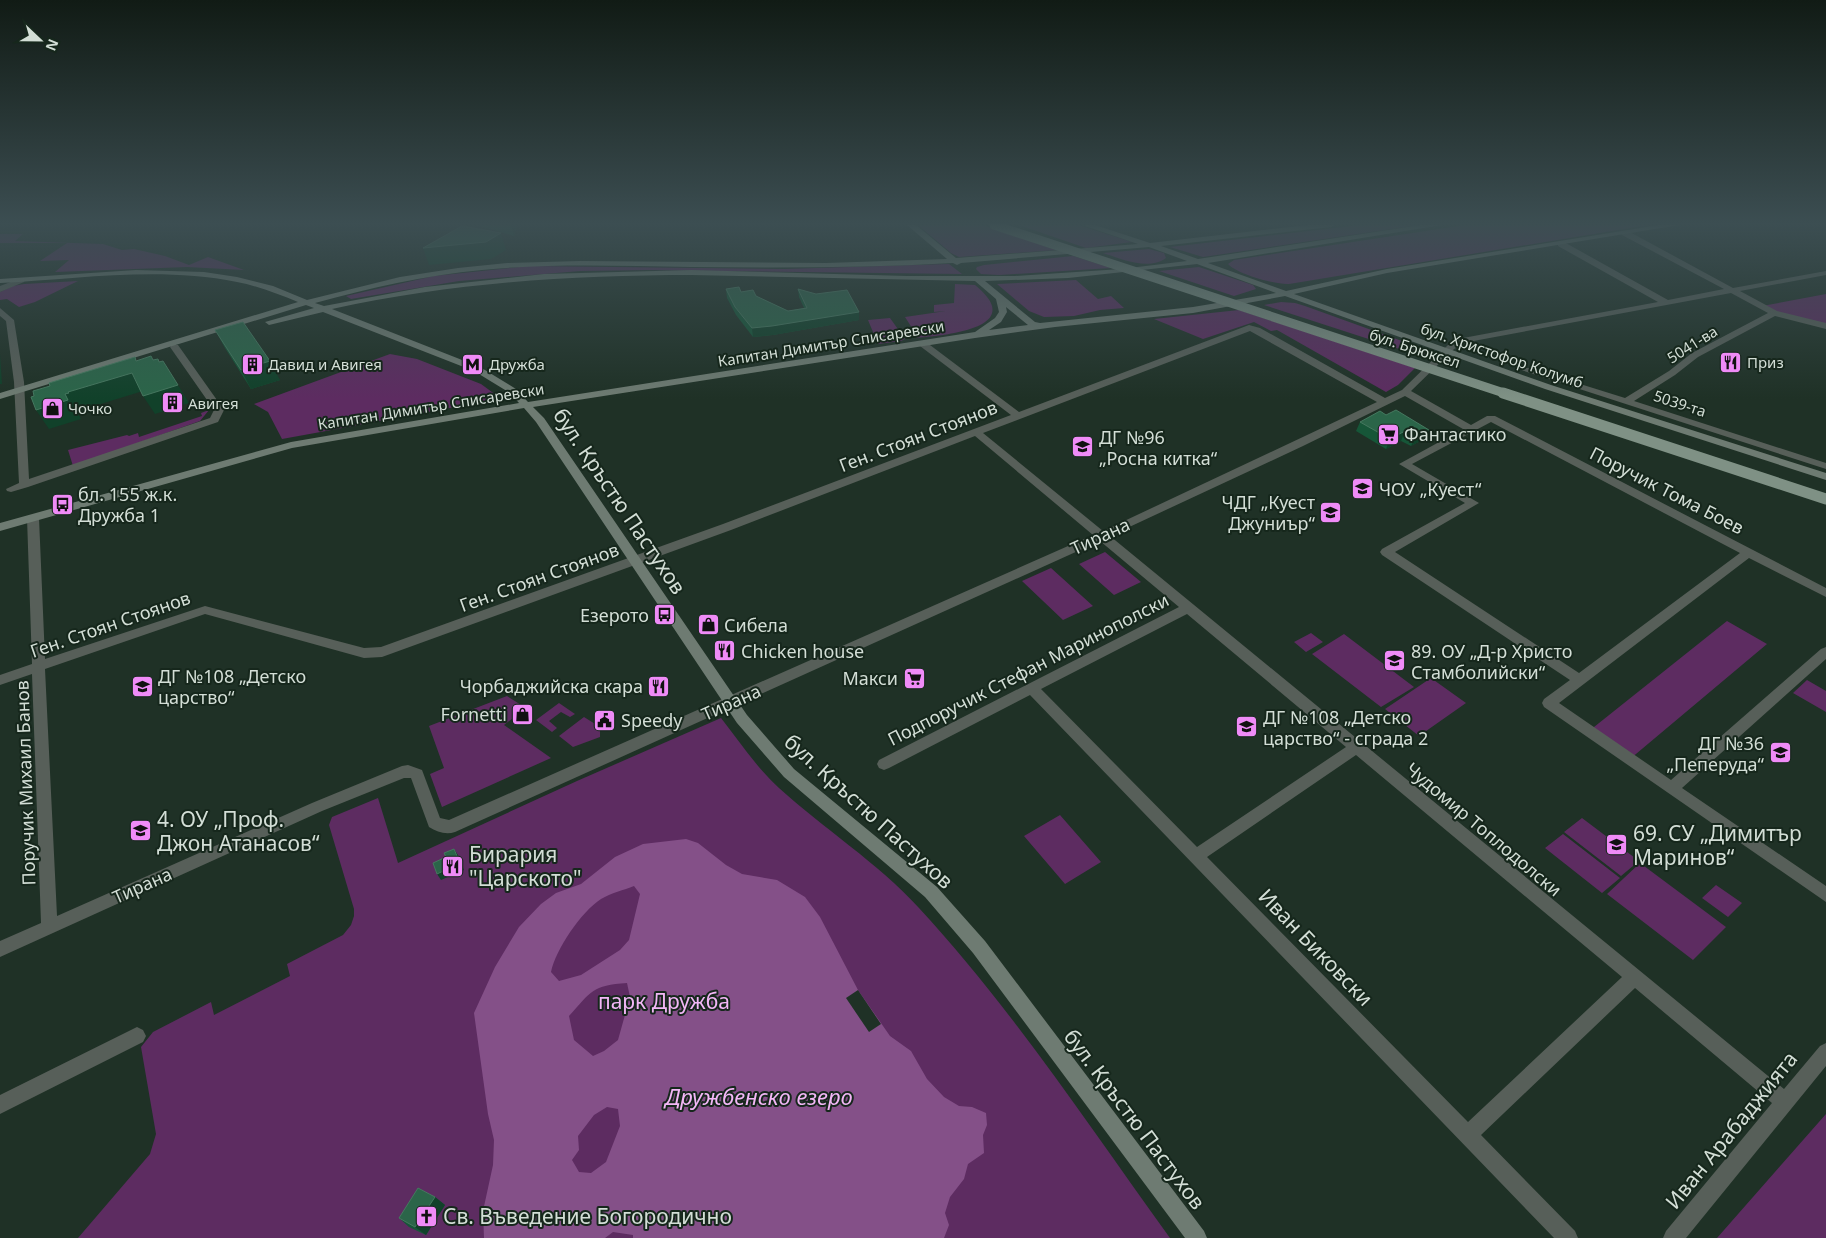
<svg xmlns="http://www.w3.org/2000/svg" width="1826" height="1238" font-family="'Noto Sans',sans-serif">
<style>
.green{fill:#5d2c61}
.water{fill:#845088;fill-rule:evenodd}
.pier{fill:#1f3126}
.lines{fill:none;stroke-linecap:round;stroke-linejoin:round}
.street{fill:#575f59;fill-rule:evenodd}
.secondary{fill:#6e7b72;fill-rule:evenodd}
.primary-bridge-far1{stroke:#7f9185;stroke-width:9}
.primary-bridge{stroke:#7f9185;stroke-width:11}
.wall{fill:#165638}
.shaded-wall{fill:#11412a}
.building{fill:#2b6549;stroke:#45785f}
.labels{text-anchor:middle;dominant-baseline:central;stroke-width:4;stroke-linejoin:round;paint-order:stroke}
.far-street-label{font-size:15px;fill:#d3ded6;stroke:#16271c}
.far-poi-label{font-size:15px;fill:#d3ded6;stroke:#16271c;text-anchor:start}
.poi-label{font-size:18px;fill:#d3ded6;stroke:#16271c;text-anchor:start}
.street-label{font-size:18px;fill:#d3ded6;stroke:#16271c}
.near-street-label{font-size:21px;fill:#d3ded6;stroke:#16271c}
.near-poi-label{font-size:21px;fill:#d3ded6;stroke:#16271c;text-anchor:start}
.near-park-label{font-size:21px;fill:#f3b7f7;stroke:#16271c}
.near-water-label{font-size:22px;font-style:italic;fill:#f3b7f7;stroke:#16271c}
</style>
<rect width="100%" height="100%" fill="#1f3126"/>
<path class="green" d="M918 225H983L1056 250 959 257 951 253Z
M1019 225H1078L1132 242 1086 248Z
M1360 225H1418L1203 257 1170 247Z
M1465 225H1648L1289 284C1276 285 1237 274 1228 264L1234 260Z
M0 234H23L15 241 103 244 122 250 134 249 165 256 189 265 208 257 244 270 187 267 55 272 69 260 40 261 67 243H0Z
M1149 249 1164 253 1166 258C1148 271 1122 259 1103 253Z
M1073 256 1111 268 999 275 981 274 976 269 977 267 984 265Z
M949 264 962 274 648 270 580 271 459 281 351 299 346 296 434 276 528 266 784 269Z
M1199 267 1253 285 1256 289 1234 296 1159 271Z
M1076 280 1098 299 1111 296 1124 308 1100 310 1074 316 1044 317 1029 311 997 284Z
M78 281 35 302 19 307 7 299 0 300V292L13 286 24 284Z
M955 284 975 285C981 290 990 298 992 306 999 332 934 336 917 338L911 332 914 331 905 317 946 311 934 312V305L954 303Z
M1826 294V326L1774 313 1762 306Z
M1281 302 1295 303 1305 306 1413 345 1423 350 1426 355 1424 357 1264 305Z
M1239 310 1415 368 1398 385 1386 392 1277 330 1271 331 1254 322 1203 339 1154 319Z
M890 318 905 339 901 341 878 344 868 320Z
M390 354 417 359 481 384 496 395 491 401C421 412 352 427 282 439L268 412 254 404Z
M209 410 200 421 73 466 68 450 127 435 129 436 138 433 139 437 202 416 201 413Z
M1105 552 1141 582 1114 595 1079 564Z
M1051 568 1093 606 1063 620 1022 581Z
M1727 621 1767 644 1630 759 1589 731Z
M1311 633 1323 642 1306 652 1294 642Z
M1344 634 1414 687 1381 707 1312 654Z
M1431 678 1466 703 1419 736 1385 709Z
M1807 680 1826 691V712L1793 693Z
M507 696 526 708 504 725 551 758 442 807 430 774 444 768 429 726Z
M559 703 575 714 570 717 561 712 549 721 557 728 552 732 536 720Z
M584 717 600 727V737L573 747 559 736Z
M721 718C739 741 757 768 779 788 824 829 877 862 919 908 1013 1010 1089 1126 1170 1238H78L150 1154 156 1134 141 1047 153 1032 211 1002 214 1015 290 976 287 964 343 935 351 925 354 916V909L329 825 332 817 378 798 398 863 577 781Z
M1060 815 1101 862 1065 884 1024 836Z
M1582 818 1639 861 1621 876 1564 832Z
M1563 834 1620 878 1602 893 1545 848Z
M1640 863 1726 927 1693 960 1607 894Z
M1716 885 1742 903 1728 917 1702 898Z
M1826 1114V1238H1717Z"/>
<path class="water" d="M686 839 698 843 726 865 742 874 777 880 805 897 820 917 858 990 890 1036 911 1051 927 1079 944 1097 959 1106 972 1107 986 1113 987 1125 983 1135 984 1153 968 1164 964 1179 950 1197 945 1213 949 1225 944 1238H633V1235L613 1232 605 1238H484L483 1211 493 1165 494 1140 488 1114 474 1013 495 967 519 927 541 904 556 893 581 884 615 857 643 844ZM634 886 640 894 629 940 620 950 581 975 559 981 551 972C556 949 581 912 601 899 611 893 624 890 634 886ZM627 983 630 997 618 1040 604 1051 593 1056 574 1040 569 1016C591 992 592 985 627 983ZM607 1107 618 1109 620 1126 606 1162 591 1173 579 1172 572 1160 579 1150 578 1136 594 1115Z"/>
<path class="pier" d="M858 990 881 1024 869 1032 846 998Z"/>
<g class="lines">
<path class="street" d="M1622 231H1628L1733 288 1826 271V275L1740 291 1777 311 1826 323V329L1775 316 1698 357 1675 375 1634 401 1826 463V469L1521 370 1523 368H1529L1625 398 1669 371 1692 353 1768 313 1731 293 1468 342 1454 349 1411 391 1471 425 1487 416H1495L1826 588V597L1749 558 1559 703 1671 780 1821 649 1826 647V659L1682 788 1826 886V902L1544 707 1542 703 1544 699 1570 680 1382 555 1380 552 1382 549 1465 503 1399 464 1463 429 1405 396 1303 446 1110 536 1784 1089 1820 1046 1826 1043V1066L1686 1238H1663L1666 1231 1772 1103 1635 988 1481 1135 1575 1231 1578 1238H1554L1030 695 889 768 884 770 879 768 877 764 879 760 1179 607 1100 541 455 832C446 835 437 832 429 827L411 778H404L322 811 0 957V941L41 923 32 674 0 685V675L32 664 27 518 29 515H37L39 518 45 659 205 606 364 648 381 647 723 524 1011 415 920 346V342H926L1019 412 1249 325 1260 328 1385 398 1402 390 1448 345 1463 338 1658 302 1558 246V242H1564L1668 300 1724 289 1622 235ZM1250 331 1377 402 1103 531 983 433ZM1491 422 1740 553 1579 673 1395 552 1479 503 1412 464ZM975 436 1093 535 449 820 440 818 422 770 408 765 402 766 312 803 57 916 45 669 205 614 364 658 382 657 731 530ZM1187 614 1346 747 1197 847 1041 689ZM1356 755 1622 977 1468 1122 1207 857Z
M21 278 25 280 24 282 0 292V286Z
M0 308 14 320 24 382 29 479 210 418 214 410 170 347 172 345H178L224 410 218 422 28 487 11 492 7 491 6 489 19 483 14 382 6 321 0 316Z
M137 1027 143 1030 146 1036 143 1042 0 1114V1095Z"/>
<path class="secondary" d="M907 225H916L956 258 1138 244 1082 225H1095L1150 243 1308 225H1335L1331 227 1161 246 1198 259 1421 225H1442L1208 263 1286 291 1387 269 1659 225H1679L1387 273 1294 294 1551 385 1826 473V480L1545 389 1285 296 1193 313 1055 327 975 338 533 407 544 418 747 715 794 769 937 887 985 941 1204 1231 1207 1238H1185L973 953 925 897 784 777 737 723 536 422 524 408 292 448 0 531V523L291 442 519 403 510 393 474 371 323 312 269 325 265 322 314 308 306 305 0 399V393L298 302C278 294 258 286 237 282 159 266 78 279 0 283V279L136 270 204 272 237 277 273 286 307 300 400 277 458 268 507 263 580 261 826 263 947 259ZM1149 247 1187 261 1121 269 1015 276H907L692 270 544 274 425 287 324 306 315 303C370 288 426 275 482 270 552 263 622 266 691 267 778 268 865 268 953 263L957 265 961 263ZM1197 264 1276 293 1193 307 1040 323 1035 322 985 281 1068 278ZM692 275 975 281 996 299 999 312 995 318 975 332 528 402 516 389 480 367 332 309C451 283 570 275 692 275ZM1006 307 1028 325 989 330 1001 322 1007 312Z"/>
<path class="primary-bridge-far1" d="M994 225 1507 394"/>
<path class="primary-bridge" d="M1503 393 1826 499"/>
</g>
<path class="wall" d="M476 225H517L514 236Z
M726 289 741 292 756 296 788 311 804 308 799 297 798 289 859 312V320L773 335 753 337 736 315 727 298Z
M215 330 280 380 251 389 225 348Z
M1380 411 1424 439 1411 446 1401 441 1386 449 1356 431 1360 422Z
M435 1197 445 1205 426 1235 409 1227 399 1218Z"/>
<path class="shaded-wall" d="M511 225H517L514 236Z
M501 233 506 250 491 259 429 265 423 248Z
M859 312V320L773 335 753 337 752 328Z
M0 354 2 384H0Z
M270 361 280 380 251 389 241 370Z
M132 373 143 391 81 410V412L78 413 81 419 49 429 36 410 65 394 68 392Z
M178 385 189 403 155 414 143 396Z
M1429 430 1424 439 1411 446 1415 437Z
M1405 431 1401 441 1386 449 1390 439Z
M454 849 458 855 464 870 441 880 437 874Z
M435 1197 445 1205 426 1235 415 1227Z"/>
<path class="building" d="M462 226 501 233 486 242 423 248Z
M739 287 741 292 753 290 756 296 788 311 807 308 798 289 816 294 847 290 859 312 772 326 752 328 735 307 726 289Z
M243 322 270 361 241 370 215 330Z
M151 356 153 360 158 359 159 362 163 361 178 385 143 396 132 373 68 392 69 393 65 394 68 400 36 410 31 397 34 396 33 391 50 386 49 383 135 357 136 361Z
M1396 410 1429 430 1415 437 1405 431 1390 439 1360 422 1380 411 1386 415Z
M454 849 460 863 437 874 433 863 446 857 444 853Z
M418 1188 435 1197 415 1227 399 1218Z"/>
<linearGradient id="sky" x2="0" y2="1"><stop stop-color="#111b15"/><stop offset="0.56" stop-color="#3c4e52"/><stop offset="1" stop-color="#3c4e52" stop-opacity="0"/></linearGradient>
<rect width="1826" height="399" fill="url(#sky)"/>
<defs>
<symbol id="restaurant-square" viewBox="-11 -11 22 22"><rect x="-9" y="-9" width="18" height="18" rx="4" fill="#ef8bf7" stroke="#16271c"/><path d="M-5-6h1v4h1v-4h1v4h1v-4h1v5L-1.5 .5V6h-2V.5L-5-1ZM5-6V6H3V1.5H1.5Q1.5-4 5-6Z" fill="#111"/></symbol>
<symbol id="building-square" viewBox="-11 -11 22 22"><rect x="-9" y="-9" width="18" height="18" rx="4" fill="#ef8bf7" stroke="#16271c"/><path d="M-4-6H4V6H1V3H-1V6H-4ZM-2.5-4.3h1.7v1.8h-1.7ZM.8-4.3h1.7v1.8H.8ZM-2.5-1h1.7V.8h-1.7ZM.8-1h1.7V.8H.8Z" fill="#111"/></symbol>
<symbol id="metro-square" viewBox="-11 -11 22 22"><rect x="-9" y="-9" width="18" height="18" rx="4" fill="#ef8bf7" stroke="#16271c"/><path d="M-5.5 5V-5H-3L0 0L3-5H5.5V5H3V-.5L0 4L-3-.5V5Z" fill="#111"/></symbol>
<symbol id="shop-square" viewBox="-11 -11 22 22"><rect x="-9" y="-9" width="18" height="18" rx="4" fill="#ef8bf7" stroke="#16271c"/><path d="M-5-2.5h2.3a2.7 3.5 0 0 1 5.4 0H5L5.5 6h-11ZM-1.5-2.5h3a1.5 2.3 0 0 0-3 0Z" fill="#111"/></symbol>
<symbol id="supermarket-square" viewBox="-11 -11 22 22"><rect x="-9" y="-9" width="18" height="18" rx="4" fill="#ef8bf7" stroke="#16271c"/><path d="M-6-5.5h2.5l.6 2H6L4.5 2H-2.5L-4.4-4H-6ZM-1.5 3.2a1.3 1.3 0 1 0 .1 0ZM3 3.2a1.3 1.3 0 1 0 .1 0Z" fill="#111"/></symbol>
<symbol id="school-square" viewBox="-11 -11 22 22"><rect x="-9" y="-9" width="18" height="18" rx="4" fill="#ef8bf7" stroke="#16271c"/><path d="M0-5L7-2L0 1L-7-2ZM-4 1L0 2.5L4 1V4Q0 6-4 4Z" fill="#111"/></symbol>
<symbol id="bus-square" viewBox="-11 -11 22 22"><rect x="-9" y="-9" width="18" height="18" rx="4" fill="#ef8bf7" stroke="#16271c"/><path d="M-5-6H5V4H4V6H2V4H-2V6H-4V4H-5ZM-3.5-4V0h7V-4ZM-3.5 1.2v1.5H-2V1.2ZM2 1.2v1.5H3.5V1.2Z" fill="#111"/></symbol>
<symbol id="civic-square" viewBox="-11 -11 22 22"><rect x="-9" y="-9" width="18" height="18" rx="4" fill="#ef8bf7" stroke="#16271c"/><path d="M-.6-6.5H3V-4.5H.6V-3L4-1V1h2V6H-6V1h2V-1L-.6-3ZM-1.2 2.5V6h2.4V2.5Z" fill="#111"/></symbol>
<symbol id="church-square" viewBox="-11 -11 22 22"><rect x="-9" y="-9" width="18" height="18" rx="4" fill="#ef8bf7" stroke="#16271c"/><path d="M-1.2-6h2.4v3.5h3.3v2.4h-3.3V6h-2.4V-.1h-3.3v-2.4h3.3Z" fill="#111"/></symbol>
</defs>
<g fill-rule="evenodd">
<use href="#restaurant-square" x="1718" y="350" width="25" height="25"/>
<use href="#building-square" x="240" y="352" width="25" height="25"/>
<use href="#metro-square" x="460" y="352" width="25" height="25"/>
<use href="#building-square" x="160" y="390" width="25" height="25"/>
<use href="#shop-square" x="40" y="396" width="25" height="25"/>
<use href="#supermarket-square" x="1376" y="422" width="25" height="25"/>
<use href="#school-square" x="1070" y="434" width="25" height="25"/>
<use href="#school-square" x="1350" y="476" width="25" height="25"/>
<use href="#bus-square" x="50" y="492" width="25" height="25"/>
<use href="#school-square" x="1318" y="500" width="25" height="25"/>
<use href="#bus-square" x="652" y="602" width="25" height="25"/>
<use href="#shop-square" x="696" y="612" width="25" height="25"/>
<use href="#restaurant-square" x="712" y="638" width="25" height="25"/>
<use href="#school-square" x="1382" y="648" width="25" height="25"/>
<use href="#supermarket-square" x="902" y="666" width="25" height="25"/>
<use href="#school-square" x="130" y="674" width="25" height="25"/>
<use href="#restaurant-square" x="646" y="674" width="25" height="25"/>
<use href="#shop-square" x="510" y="702" width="25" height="25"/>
<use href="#civic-square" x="592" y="708" width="25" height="25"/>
<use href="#school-square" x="1234" y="714" width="25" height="25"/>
<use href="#school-square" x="1768" y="740" width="25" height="25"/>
<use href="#school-square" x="128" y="818" width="25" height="25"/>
<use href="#school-square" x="1604" y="832" width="25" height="25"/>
<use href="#restaurant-square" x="440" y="854" width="25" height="25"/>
<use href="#church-square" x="414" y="1204" width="25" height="25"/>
</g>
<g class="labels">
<g class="far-street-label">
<text transform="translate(831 343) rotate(-9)">Капитан Димитър Списаревски</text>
<text transform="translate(1692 344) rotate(-32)">5041-ва</text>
<text transform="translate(1415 348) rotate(18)">бул. Брюксел</text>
<text transform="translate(1502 355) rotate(19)">бул. Христофор Колумб</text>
<text transform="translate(1680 403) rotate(18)">5039-та</text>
<text transform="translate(431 406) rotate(-9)">Капитан Димитър Списаревски</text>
</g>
<g class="far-poi-label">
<text x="1747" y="362">Приз</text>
<text x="268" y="364">Давид и Авигея</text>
<text x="489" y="364">Дружба</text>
<text x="188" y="403">Авигея</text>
<text x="68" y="408">Чочко</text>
</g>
<g class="poi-label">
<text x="1404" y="434">Фантастико</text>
<text x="1099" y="437">ДГ №96<tspan x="1099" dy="21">„Росна китка“</tspan></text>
<text x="1379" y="489">ЧОУ „Куест“</text>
<text x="78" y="494">бл. 155 ж.к.<tspan x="78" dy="21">Дружба 1</tspan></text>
<text x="1315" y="502" text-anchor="end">ЧДГ „Куест<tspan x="1315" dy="21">Джуниър“</tspan></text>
<text x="649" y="615" text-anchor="end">Езерото</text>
<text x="724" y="625">Сибела</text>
<text x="741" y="651">Chicken house</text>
<text x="1411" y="651">89. ОУ „Д-р Христо<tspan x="1411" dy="21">Стамболийски“</tspan></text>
<text x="158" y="676">ДГ №108 „Детско<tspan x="158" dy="21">царство“</tspan></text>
<text x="898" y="678" text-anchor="end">Макси</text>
<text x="643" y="686" text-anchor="end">Чорбаджийска скара</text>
<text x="507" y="714" text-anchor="end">Fornetti</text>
<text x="1263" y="717">ДГ №108 „Детско<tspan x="1263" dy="21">царство“ - сграда 2</tspan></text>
<text x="621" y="720">Speedy</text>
<text x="1764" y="743" text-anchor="end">ДГ №36<tspan x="1764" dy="21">„Пеперуда“</tspan></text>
</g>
<g class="street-label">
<text transform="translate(918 436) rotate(-21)">Ген. Стоян Стоянов</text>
<text transform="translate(1667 490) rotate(27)">Поручик Тома Боев</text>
<text transform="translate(1100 536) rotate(-25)">Тирана</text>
<text transform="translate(539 577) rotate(-20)">Ген. Стоян Стоянов</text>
<text transform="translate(110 624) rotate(-19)">Ген. Стоян Стоянов</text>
<text transform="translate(1028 669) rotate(-27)">Подпоручик Стефан Маринополски</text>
<text transform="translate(731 702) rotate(-24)">Тирана</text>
<text transform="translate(25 783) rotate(-92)">Поручик Михаил Банов</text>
<text transform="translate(1484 829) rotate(40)">Чудомир Топлодолски</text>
<text transform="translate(142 885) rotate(-24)">Тирана</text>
</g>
<g class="near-street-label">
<text transform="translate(620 501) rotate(56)">бул. Кръстю Пастухов</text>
<text transform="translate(869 811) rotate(42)">бул. Кръстю Пастухов</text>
<text transform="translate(1316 947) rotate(46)">Иван Биковски</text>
<text transform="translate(1135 1119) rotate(53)">бул. Кръстю Пастухов</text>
<text transform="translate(1731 1130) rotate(-51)">Иван Арабаджията</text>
</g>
<g class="near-poi-label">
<text x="157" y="819">4. ОУ „Проф.<tspan x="157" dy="24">Джон Атанасов“</tspan></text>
<text x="1633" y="833">69. СУ „Димитър<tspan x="1633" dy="24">Маринов“</tspan></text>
<text x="469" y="854">Бирария<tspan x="469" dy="24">"Царското"</tspan></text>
<text x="443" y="1216">Св. Въведение Богородично</text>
</g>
<g class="near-park-label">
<text x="664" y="1001">парк Дружба</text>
</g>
<g class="near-water-label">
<text x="759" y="1096">Дружбенско езеро</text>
</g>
</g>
<g transform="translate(40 40) rotate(112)" stroke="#16271c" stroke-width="4" paint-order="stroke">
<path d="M0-4L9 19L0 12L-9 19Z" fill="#d3ded6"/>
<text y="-8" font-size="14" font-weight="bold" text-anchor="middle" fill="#d3ded6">N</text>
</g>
</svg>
